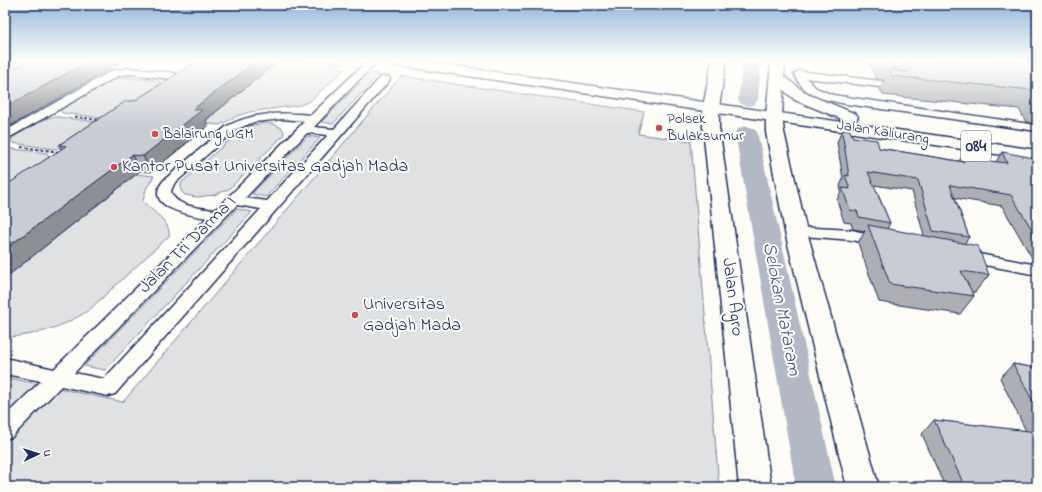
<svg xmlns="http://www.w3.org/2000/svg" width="1042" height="492" font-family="'Indie Flower',sans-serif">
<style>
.green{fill:#e0e1e3;stroke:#7e88a0}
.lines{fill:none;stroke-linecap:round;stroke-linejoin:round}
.canal{fill:#b3b8c5;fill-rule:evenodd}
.service-casing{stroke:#1b2f5e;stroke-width:3}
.secondary-casing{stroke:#1b2f5e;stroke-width:3}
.primary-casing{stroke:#1b2f5e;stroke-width:3}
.path{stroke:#1b2f5e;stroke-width:2;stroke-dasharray:3 2;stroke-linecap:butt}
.service{fill:#fdfcf7;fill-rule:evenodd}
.secondary{fill:#fdfcf7;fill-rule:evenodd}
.primary{fill:#fdfcf7;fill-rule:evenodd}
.wall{fill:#adafb5;stroke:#1b2f5e;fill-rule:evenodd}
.shaded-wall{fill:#8d8f94;stroke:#1b2f5e}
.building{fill:#c9ccd3;stroke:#1b2f5e}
.poi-dot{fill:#d1495b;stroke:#fdfcf7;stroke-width:1.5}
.labels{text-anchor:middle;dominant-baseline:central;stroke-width:4;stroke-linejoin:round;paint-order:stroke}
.far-poi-label{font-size:15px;fill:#1b2f5e;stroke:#fdfcf7;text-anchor:start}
.far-street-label{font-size:15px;fill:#1b2f5e;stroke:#fdfcf7}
.shield{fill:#fdfcf7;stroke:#5f6c8c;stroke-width:1}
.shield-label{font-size:17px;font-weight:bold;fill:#1b2f5e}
.poi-label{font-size:18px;fill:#1b2f5e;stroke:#fdfcf7;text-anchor:start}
.street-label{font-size:18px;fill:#1b2f5e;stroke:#fdfcf7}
.water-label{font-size:19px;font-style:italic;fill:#49587d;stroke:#fdfcf7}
</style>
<rect width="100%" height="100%" fill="#fdfcf7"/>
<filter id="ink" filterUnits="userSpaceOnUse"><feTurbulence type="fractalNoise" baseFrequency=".025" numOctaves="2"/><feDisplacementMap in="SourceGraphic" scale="8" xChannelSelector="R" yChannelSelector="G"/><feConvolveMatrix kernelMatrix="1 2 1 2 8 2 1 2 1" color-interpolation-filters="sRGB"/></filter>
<g filter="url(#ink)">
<path class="green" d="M5 61H66L5 81Z
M250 61H329L344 63 338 68 345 69 310 101 300 105 249 112 237 116 220 125 201 123Z
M370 73 379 74 333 124 321 122Z
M401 76 644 112 638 134 691 141 719 487H5V377L123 402Z
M124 77 159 81 161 83 114 115 102 118 62 113 61 111 62 109 111 80Z
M51 117H58L96 122 62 147 54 149 13 143 11 141 13 137 43 120Z
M265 123 273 124 282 128 284 132 283 136 229 189 214 195 197 197 185 195 181 191V183L241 130 249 126Z
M308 136 320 138 266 197 252 194Z
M5 148 47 153 49 156 47 159 5 187Z
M137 174 154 176 146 189 143 201C151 212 171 220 169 236L89 310C64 327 35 336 5 337V278Z
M237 209 252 212 105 370 84 366Z"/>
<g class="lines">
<path class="canal" d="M743 61H761L758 100 755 104 748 106 741 104 738 100Z
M746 126 753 128 757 132 836 487H796L735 132 739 128Z"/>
<defs>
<path id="service" d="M367 61H377L314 127 334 129 381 77H389L390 79 389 81 115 394 108 396 61 386 12 437 5 439V416L41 381 5 374V358L54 369 207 218C189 215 141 207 164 180L227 126C255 112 281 112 311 115ZM282 119 305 121 215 210C202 208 174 207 171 191L174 184 235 130 254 122ZM307 133 328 135 267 201 245 198ZM237 205 261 209 104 379 74 373Z
M881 61H891L901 86 900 88 896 89 806 78 816 88 833 95 1037 125V131L846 104C823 99 805 97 794 74L799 71 889 82Z
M130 68 174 73 182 78 178 84 165 92 160 89 171 79 130 74 118 76 5 140V131L111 71Z
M796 227 852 230 886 238 888 241 886 244 881 246 852 240 791 235 789 232 791 229Z
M963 251 1037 265V275L958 260 955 256 958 252Z"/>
<path id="secondary" d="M712 61H726L719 107V127L771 487H739L703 127V107Z
M771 61H785L782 117 784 132 807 232 879 487H847L785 232 766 132V117Z"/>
<path id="primary" d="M386 61H419L1037 150V160L393 65 388 64Z
M777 74 782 75 807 94 856 114 858 117 856 120 850 122 844 120 795 100 770 78 772 75Z"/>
</defs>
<use href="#service" class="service-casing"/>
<use href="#secondary" class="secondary-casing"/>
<use href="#primary" class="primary-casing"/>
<path class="path" d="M75 117 100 120
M21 147 60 152"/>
<use href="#service" class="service"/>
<use href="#secondary" class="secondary"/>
<use href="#primary" class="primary"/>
</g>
<path class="wall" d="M869 61H1037V124L1026 122 1019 109 883 95 880 89 884 80 876 79ZM894 64 896 71 891 70Z
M276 63 206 120 208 126 151 172 140 171 61 149 59 145 134 101Z
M842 131 853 137 879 148 959 161 961 158 996 162 1002 152 1037 164V264L1035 263 1002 206 955 198 969 237 965 243 989 275 975 292H972L974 296 960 314 879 302 858 243 865 231 853 229 851 223 844 222 837 200 841 191 840 186 843 179 837 142ZM874 185 912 191 924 236 887 229 890 223Z
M1013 364 1037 368V487H945L922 434 934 420 1026 431 1000 378Z"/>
<path class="shaded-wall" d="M90 61H123L5 129V107Z
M257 61H275L276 63 206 120 208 126 151 172 143 156 193 109Z
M132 155 140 171 5 278V249Z"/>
<path class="building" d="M29 61H90L5 107V73Z
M197 61H257L193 109 202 110 143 156 132 155 5 249V186L66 146 59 145 126 101H134Z
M884 61H894L895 62Z
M908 61H1037V100L1032 90 892 76 889 70 905 72 909 71 911 68Z
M849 129 853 137 877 140 879 148 964 162 961 158 1007 163 1002 152 1034 158 1037 164V238L1011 195 950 185 969 237 933 231 918 180 868 172 890 223 859 217 857 211 850 210 842 188 850 189 845 175 849 176 842 131Z
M868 225 978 246 989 275 961 271 974 296 890 284Z
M1013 364 1037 368V409Z
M934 420 1037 432V487H965Z"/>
</g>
<linearGradient id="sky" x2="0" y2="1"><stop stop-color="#93b6da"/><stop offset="0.47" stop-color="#fefefb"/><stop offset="1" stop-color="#fefefb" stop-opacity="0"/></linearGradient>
<rect width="1042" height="129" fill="url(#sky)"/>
<g class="poi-dot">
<circle cx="659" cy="128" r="4"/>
<circle cx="155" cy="134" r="4"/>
<circle cx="114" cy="167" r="4"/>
<circle cx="355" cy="315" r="4"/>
</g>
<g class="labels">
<g class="far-poi-label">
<text x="667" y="119">Polsek<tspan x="667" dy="17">Bulaksumur</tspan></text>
<text x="163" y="134">Balairung UGM</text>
</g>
<g class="far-street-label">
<text transform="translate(883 132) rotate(9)">Jalan Kaliurang</text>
</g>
<rect class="shield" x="961" y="131" width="30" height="30" rx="3"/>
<g class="shield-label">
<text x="976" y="146">084</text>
</g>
<g class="poi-label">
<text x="122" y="167">Kantor Pusat Universitas Gadjah Mada</text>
<text x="363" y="305">Universitas<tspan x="363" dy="21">Gadjah Mada</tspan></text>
</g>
<g class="street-label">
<text transform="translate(188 245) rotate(-45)">Jalan Tri Darma I</text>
<text transform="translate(732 297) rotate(83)">Jalan Agro</text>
</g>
<g class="water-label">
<text transform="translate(781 309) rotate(79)">Selokan Mataram</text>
</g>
</g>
<rect width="1042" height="492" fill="none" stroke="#fdfcf7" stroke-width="20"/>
<rect x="10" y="10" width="1022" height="472" fill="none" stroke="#1b2f5e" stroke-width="1.5" filter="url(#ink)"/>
<g transform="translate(38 454) rotate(86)" stroke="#fdfcf7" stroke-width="3" paint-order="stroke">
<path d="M0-3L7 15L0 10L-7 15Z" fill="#1b2f5e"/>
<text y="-6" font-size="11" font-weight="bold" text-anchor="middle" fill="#1b2f5e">U</text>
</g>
</svg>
